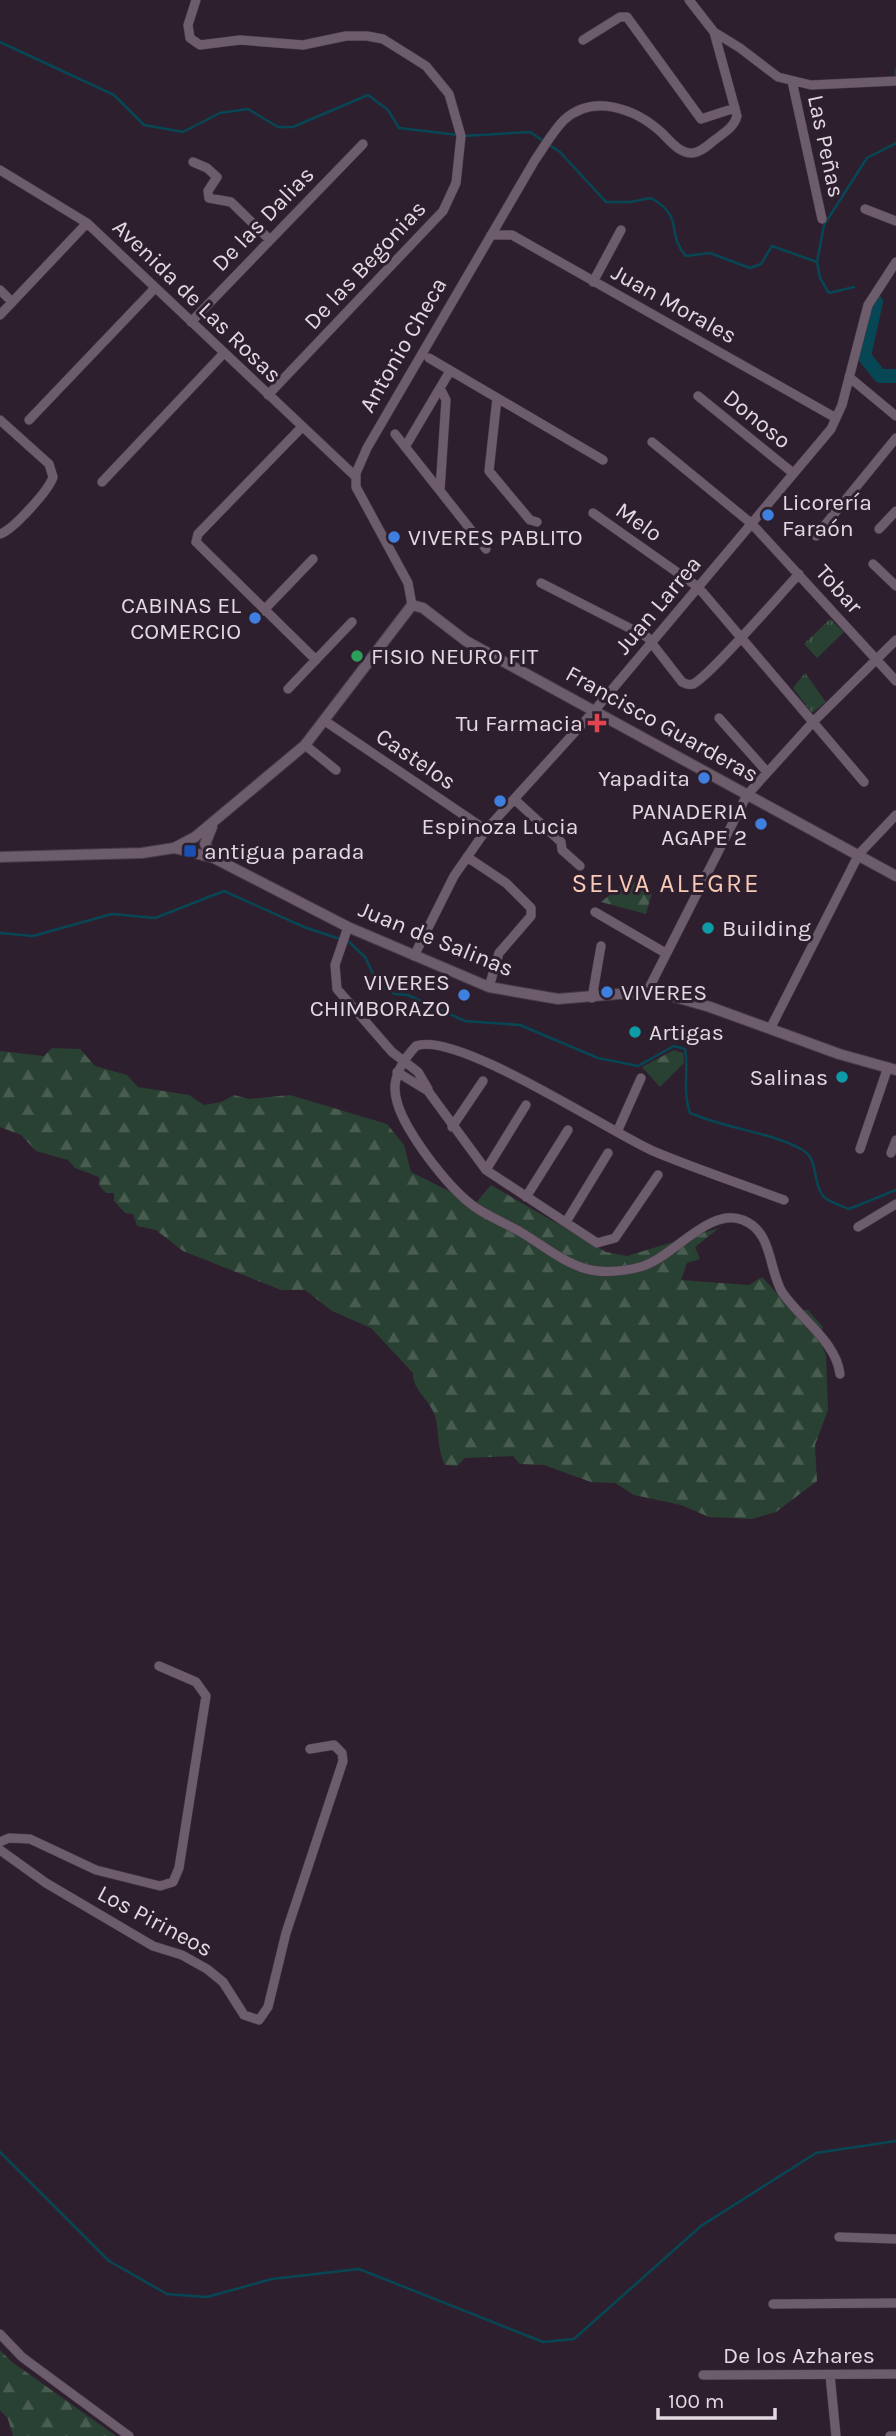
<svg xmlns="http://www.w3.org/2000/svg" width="896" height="2436" font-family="Karla,sans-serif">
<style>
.grass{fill:url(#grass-tufts)}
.forest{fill:url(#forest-firs)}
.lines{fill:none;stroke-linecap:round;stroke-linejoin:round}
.stream{stroke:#074755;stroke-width:2.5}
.river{stroke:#074755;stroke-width:14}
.minor-casing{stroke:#473b47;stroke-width:10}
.tertiary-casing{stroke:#473b47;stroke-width:12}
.minor{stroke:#6d5c6c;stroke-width:9}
.tertiary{stroke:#6d5c6c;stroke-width:10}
.shop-dot{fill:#3f7fe0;stroke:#2e1f2e;stroke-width:2.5}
.leisure-dot{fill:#2e9e5b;stroke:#2e1f2e;stroke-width:2.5}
.health-dot{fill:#e0444e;stroke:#2e1f2e;stroke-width:2.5}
.transit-dot{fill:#1a4fb4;stroke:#2e1f2e;stroke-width:2.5}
.culture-dot{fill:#0f9aa8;stroke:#2e1f2e;stroke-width:2.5}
.labels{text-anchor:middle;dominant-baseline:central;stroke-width:6;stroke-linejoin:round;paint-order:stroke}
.street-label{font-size:23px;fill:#e3d9e2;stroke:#2e1f2e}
.poi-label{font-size:23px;fill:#e3d9e2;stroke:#2e1f2e;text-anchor:start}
.quarter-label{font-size:26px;letter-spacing:2px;fill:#f8c9b5;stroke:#2e1f2e}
</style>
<defs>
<pattern id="grass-tufts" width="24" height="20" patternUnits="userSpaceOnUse" patternTransform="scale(1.75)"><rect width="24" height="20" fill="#294132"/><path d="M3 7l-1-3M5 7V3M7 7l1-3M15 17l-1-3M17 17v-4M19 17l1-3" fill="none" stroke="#485c4f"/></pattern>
<pattern id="forest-firs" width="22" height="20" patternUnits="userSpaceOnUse" patternTransform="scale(1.75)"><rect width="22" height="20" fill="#294132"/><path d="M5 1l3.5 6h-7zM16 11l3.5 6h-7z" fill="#485c4f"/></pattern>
</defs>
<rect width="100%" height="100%" fill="#2e1f2e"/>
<path class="grass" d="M830 619 844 632 817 658 804 644Z
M805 673 826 702 812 713 793 688Z"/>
<path class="forest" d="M629 879 652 893 646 914 601 902Z
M52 1048 80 1049 95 1066 127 1075 138 1087 189 1095 204 1105 221 1102 234 1095 249 1099 290 1095 387 1124 404 1145 411 1172 475 1204 491 1185 606 1252 627 1256 719 1228 695 1247 700 1259 687 1263 681 1280 749 1285 762 1277 792 1310H808L823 1327 819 1338 826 1355 828 1410 815 1445 817 1481 776 1512 752 1519 709 1517 681 1505 634 1495 615 1483 591 1482 544 1465 520 1464 513 1456 465 1458 457 1466 445 1465C436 1447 440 1425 433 1411 427 1398 412 1388 413 1373L371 1328 332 1311 305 1290H281L183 1251 156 1230 137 1226 133 1214 125 1213 114 1201V1193H106L99 1185V1177L75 1168 68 1160 36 1151 21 1135 0 1127V1051L44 1056Z
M674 1050 683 1053 684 1063 660 1087 642 1067Z
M0 2350 12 2362 116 2436H13L8 2419 0 2410Z"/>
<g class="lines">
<path class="stream" d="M0 42 114 95 144 125 183 132 220 113 248 109 278 127H293L368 95 388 110 399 128 458 135
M896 79V69
M464 136 530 132 560 152 606 202H630L651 198C686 218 665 233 686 256L710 253 750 268 761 264 772 246 817 262
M854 287 829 293 820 278 817 262 824 225 867 158 896 143
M0 933 33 936 112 914 155 918 224 891 304 927 349 942 365 957 378 984 395 994 408 995 465 1021 520 1025 598 1058 638 1066 674 1046 685 1049C689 1071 682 1092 690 1113 724 1128 773 1133 801 1149 820 1159 811 1182 824 1197 829 1202 842 1206 849 1209L896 1190
M0 2152 109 2261 167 2294 207 2297 272 2279 359 2269 543 2342 574 2339 701 2226 816 2153 896 2141"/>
<path class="river" d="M876 302 864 356 880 376H896"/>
<defs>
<path id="minor" d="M196 0 188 25 190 38 200 45 240 40 303 45 346 36H367L383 39 426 66 449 94 461 136 456 183 443 211 268 395
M689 0 714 32 740 48 778 77 811 85 896 81
M583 40 620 17H627L701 119 735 108
M792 81 822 219
M193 162 207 168 217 177 208 191 209 198 231 202 270 240
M0 170 87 223 355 476
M865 209 896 221
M491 235H512L836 418
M593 282 621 230
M0 290 12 302
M0 315 87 223
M191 322 363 144
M429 358 603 460
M849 377 896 416
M698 396 793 473
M497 398 489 471 530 520 537 522
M0 420 49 464 53 477C49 490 13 530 0 534
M29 420 155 288
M301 428 198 534 196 542 316 660
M395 434 486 549
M652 442 752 524 896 681
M405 447 450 371
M102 482 224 353
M440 490 446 400 440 388
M593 513 698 587 864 782
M879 529 896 511
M816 536 896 438
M873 564 896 586
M541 583 647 637 682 682C686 684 688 685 693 684 708 678 782 592 799 574
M412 605 408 583 356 487V473L367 448 535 160C544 147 553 131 564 120 594 93 636 109 662 133 670 141 680 154 693 153 702 152 709 144 716 139 725 132 734 127 737 116L714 32
M263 611 313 559
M288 689 352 622
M719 718 767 772
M325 721 486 830
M305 745 336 770
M514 799 561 842 562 850 580 866
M467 857 506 883 531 908V916L499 953 489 987
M595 912 662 951
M348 927 335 965 337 989 392 1052 418 1072 428 1089
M414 956 454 876 486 830 594 711 831 429 842 405 868 305 896 262
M648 990 747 795 813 722 896 640
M592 998 601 946
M770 1029 859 854 896 815
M397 1072 428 1091 486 1170 597 1243 615 1238 658 1175
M452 1127 483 1081
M617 1132 641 1078
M860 1149 888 1067
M891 1153 896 1140
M486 1170 526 1105
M526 1197 568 1130
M784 1200C741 1184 696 1169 653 1151 608 1131 456 1030 416 1046 390 1074 389 1094 408 1127 423 1153 455 1196 481 1211 493 1218 506 1224 519 1231 564 1258 582 1282 640 1267 672 1259 709 1206 743 1220 773 1232 768 1268 782 1292 799 1318 836 1341 840 1374
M566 1222 608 1153
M858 1227 896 1204
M0 1842 9 1838 30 1839 96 1870 160 1886 173 1882 179 1868 206 1696 196 1682 159 1666
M0 1850 46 1883 153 1946 182 1955 207 1969 223 1982 244 2015 259 2020 268 2007 286 1933 343 1761 342 1753 334 1745 310 1749
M839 2237 896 2239
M773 2304 896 2303
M0 2334 22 2357 129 2436
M703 2375 896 2374
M830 2375 836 2436
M890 2436H896"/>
<path id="tertiary" d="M212 827 205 844 214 858
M174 848 214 858 348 927 489 987 558 999 654 991 710 1007 839 1054 896 1070
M0 857 142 853 174 848 195 837 305 745 412 605 423 608 466 641 896 876"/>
</defs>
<use href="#minor" class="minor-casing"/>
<use href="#tertiary" class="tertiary-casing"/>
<use href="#minor" class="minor"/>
<use href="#tertiary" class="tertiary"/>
</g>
<g class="shop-dot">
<circle cx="768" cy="515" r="7"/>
<circle cx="394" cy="537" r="7"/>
<circle cx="255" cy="618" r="7"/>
<circle cx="704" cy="778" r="7"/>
<circle cx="500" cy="801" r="7"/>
<circle cx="761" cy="824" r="7"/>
<circle cx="607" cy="992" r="7"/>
<circle cx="464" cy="995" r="7"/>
</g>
<circle class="leisure-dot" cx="357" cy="656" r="7"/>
<path class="health-dot" d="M593.5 712.5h7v7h7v7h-7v7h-7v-7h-7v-7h7z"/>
<rect class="transit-dot" x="183" y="844" width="14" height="14" rx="3.5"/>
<g class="culture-dot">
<circle cx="708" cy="928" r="7"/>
<circle cx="635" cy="1032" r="7"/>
<circle cx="842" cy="1077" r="7"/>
</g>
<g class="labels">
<g class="street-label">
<text transform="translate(826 146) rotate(78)">Las Peñas</text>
<text transform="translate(263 219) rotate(-46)">De las Dalias</text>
<text transform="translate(365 265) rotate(-47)">De las Begonias</text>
<text transform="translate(197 301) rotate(44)">Avenida de Las Rosas</text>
<text transform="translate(674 304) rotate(29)">Juan Morales</text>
<text transform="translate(403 345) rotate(-60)">Antonio Checa</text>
<text transform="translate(757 419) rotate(39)">Donoso</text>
<text transform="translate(639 522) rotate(35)">Melo</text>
<text transform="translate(839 589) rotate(48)">Tobar</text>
<text transform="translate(658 605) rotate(-50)">Juan Larrea</text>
<text transform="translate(662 724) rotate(29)">Francisco Guarderas</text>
<text transform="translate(416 759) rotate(34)">Castelos</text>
<text transform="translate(436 939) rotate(22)">Juan de Salinas</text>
<text transform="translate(155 1921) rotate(28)">Los Pirineos</text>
<text x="799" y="2355">De los Azhares</text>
</g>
<g class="poi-label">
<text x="782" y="502">Licorería<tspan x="782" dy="26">Faraón</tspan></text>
<text x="408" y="537">VIVERES PABLITO</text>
<text x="241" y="605" text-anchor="end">CABINAS EL<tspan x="241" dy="26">COMERCIO</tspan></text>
<text x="371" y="656">FISIO NEURO FIT</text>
<text x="583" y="723" text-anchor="end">Tu Farmacia</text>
<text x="690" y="778" text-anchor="end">Yapadita</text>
<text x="747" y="811" text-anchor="end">PANADERIA<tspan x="747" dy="26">AGAPE 2</tspan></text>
<text x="500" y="826" text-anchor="middle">Espinoza Lucia</text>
<text x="204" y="851">antigua parada</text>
<text x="722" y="928">Building</text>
<text x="450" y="982" text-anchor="end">VIVERES<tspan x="450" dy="26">CHIMBORAZO</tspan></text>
<text x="621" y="992">VIVERES</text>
<text x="649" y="1032">Artigas</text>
<text x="828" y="1077" text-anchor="end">Salinas</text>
</g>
<g class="quarter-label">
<text x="666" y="883">SELVA ALEGRE</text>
</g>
</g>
<path d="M658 2408v10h117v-10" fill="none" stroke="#e3d9e2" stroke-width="3.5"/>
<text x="668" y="2408" font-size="21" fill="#e3d9e2" stroke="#2e1f2e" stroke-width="5" paint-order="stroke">100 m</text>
</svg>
